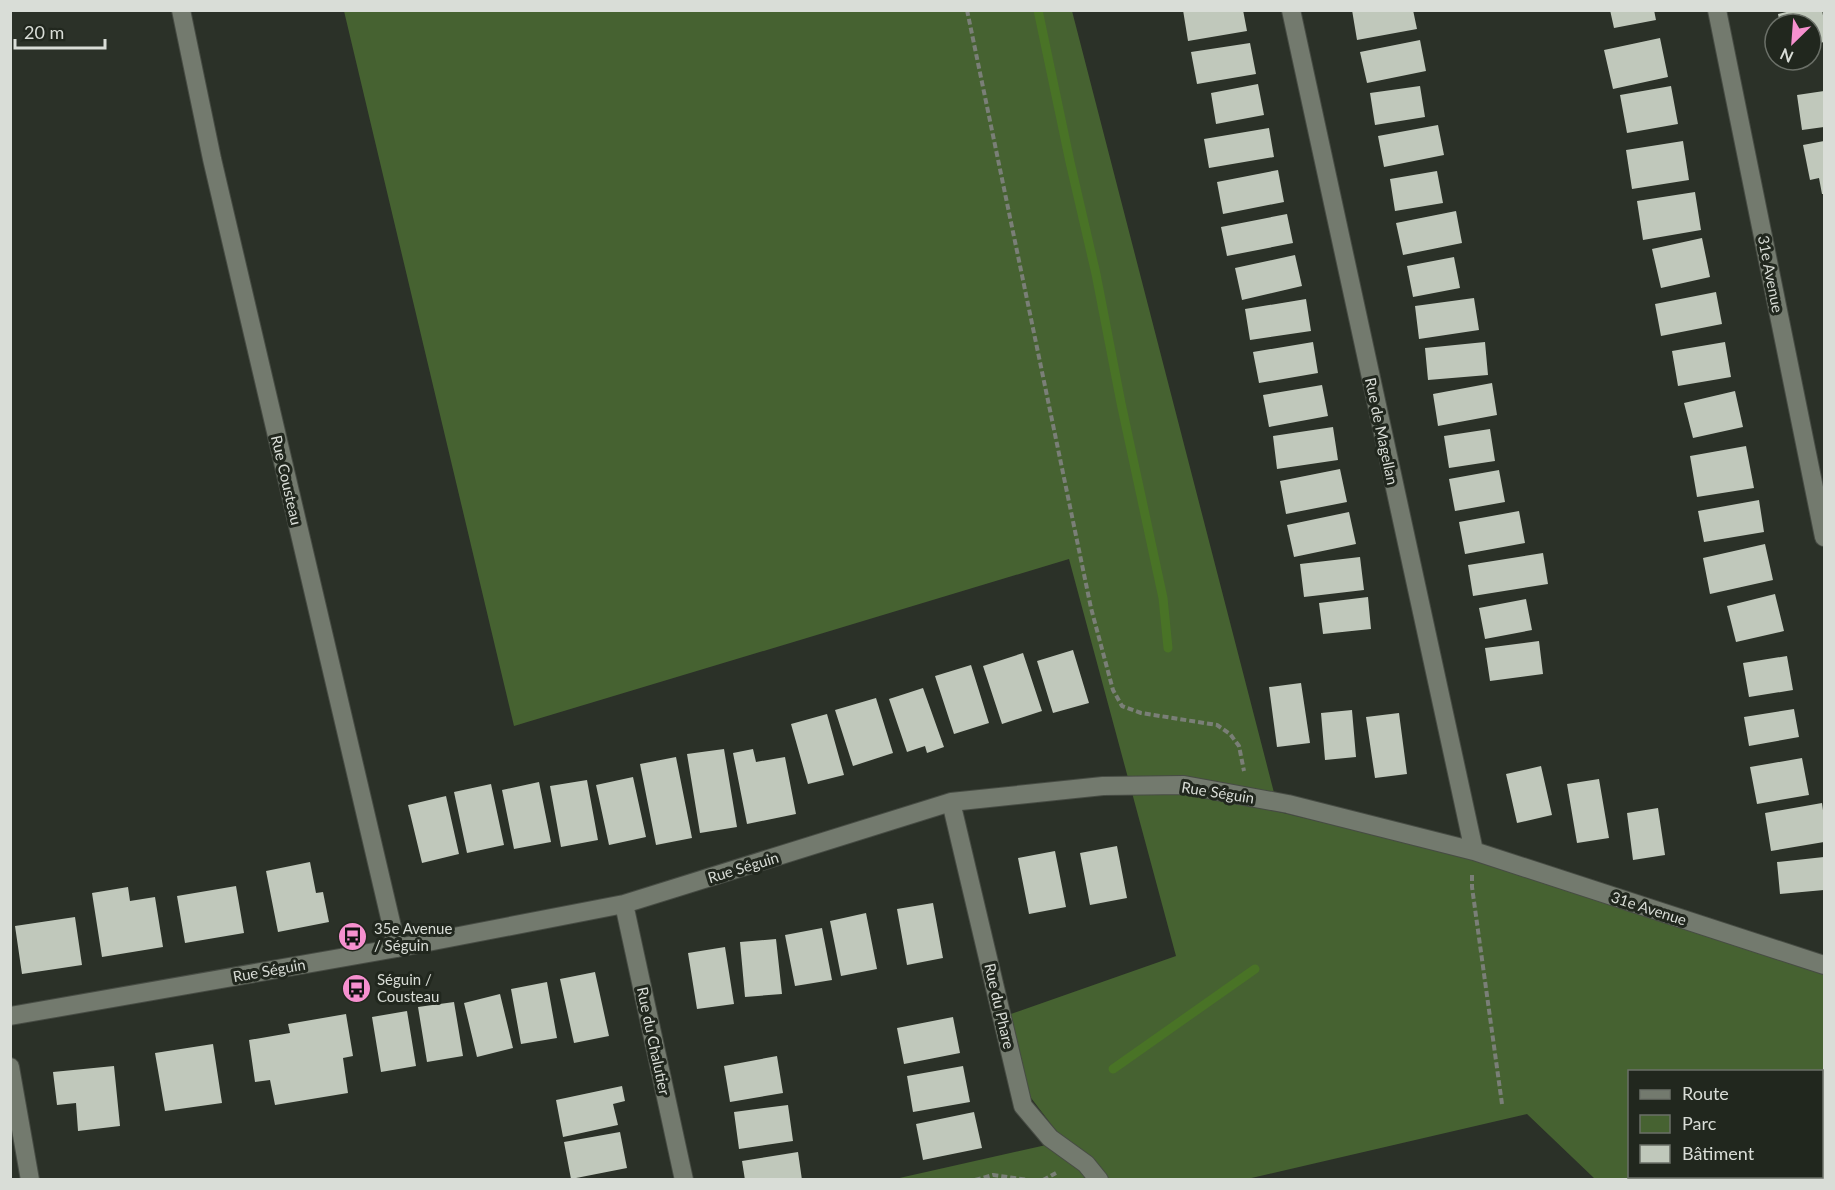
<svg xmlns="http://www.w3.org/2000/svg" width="1835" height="1190" font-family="Lato,sans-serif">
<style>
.green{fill:#466231;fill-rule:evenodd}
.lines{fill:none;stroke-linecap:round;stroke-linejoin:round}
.stream{stroke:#497326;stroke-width:9}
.building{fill:#c0c8bb}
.minor-casing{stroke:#474c44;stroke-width:20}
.path{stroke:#7a7f77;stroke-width:4;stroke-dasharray:6 3;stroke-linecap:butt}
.minor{stroke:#737a6e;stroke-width:18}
.labels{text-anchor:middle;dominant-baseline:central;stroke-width:6;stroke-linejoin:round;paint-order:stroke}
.street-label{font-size:15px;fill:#d9ddd7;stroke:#21271e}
.poi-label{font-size:15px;fill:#d9ddd7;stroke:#21271e;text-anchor:start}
</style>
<rect width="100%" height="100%" fill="#2b3128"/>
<path class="green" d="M344 11H1072L1279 812 1470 858 1824 971V1179H1595L1527 1114 1247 1179 1115 1180 1114 1178 1108 1180 895 1179 1064 1141 1028 1094 1008 1015 1176 956 1069 559 514 726ZM1630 1072H1822V1176H1630Z"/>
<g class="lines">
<path class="stream" d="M1038 10 1070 162 1096 274 1121 403 1163 598 1168 648
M1113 1069 1255 969"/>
</g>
<path class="building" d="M1183 10H1243L1247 31 1188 41Z
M1352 10H1413L1417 29 1357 40Z
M1610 10H1654L1656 20 1614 28Z
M1795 10H1822L1824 21V42L1811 45V24H1780L1778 14Z
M1660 38 1668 77 1613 89 1604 50Z
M1420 40 1426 71 1367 83 1360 52Z
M1250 43 1256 74 1197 84 1191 52Z
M1258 84 1264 115 1216 124 1211 93Z
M1420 86 1425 117 1375 125 1370 93Z
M1671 86 1678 124 1627 133 1620 95Z
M1824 91V127L1802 130 1797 95Z
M1438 125 1444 155 1384 167 1378 136Z
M1269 128 1274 157 1209 168 1204 139Z
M1683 141 1689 180 1632 189 1626 150Z
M1824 141V194H1822L1819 178 1810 180 1803 145Z
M1278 170 1284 202 1223 214 1217 182Z
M1437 171 1443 203 1395 211 1390 179Z
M1695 192 1701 230 1643 240 1637 201Z
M1456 211 1462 243 1403 255 1396 223Z
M1287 214 1293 243 1227 256 1221 227Z
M1702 238 1710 277 1661 288 1652 249Z
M1295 255 1302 286 1242 300 1235 268Z
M1454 257 1460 288 1413 297 1407 266Z
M1716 292 1722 324 1661 336 1655 304Z
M1474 298 1479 330 1419 339 1415 306Z
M1306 299 1311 331 1250 340 1245 309Z
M1313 342 1318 373 1259 383 1253 352Z
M1485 342 1488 375 1428 380 1425 348Z
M1725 342 1731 377 1678 386 1672 351Z
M1492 383 1497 415 1438 426 1433 394Z
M1322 385 1328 416 1269 427 1263 395Z
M1735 391 1743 427 1693 438 1684 403Z
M1333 427 1338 460 1277 469 1273 436Z
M1490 429 1495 461 1449 468 1444 436Z
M1746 446 1754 488 1697 497 1690 456Z
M1340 469 1347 502 1286 514 1280 481Z
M1499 470 1505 502 1455 511 1449 479Z
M1759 500 1764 532 1704 542 1698 511Z
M1519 511 1525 543 1465 554 1459 522Z
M1349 512 1356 544 1294 557 1287 525Z
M1765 544 1773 580 1710 594 1703 558Z
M1543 553 1548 584 1473 596 1468 565Z
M1360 557 1364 590 1304 597 1300 564Z
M1775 594 1784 631 1736 642 1727 606Z
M1368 597 1371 629 1323 634 1319 603Z
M1526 599 1532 630 1485 639 1479 608Z
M1539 641 1543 674 1490 681 1485 648Z
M1073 650 1089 703 1053 713 1037 661Z
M1023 653 1042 711 1002 724 983 666Z
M1787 656 1793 690 1749 697 1743 663Z
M971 665 989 723 954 734 935 676Z
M1301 683 1310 743 1277 747 1269 687Z
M923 688 944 747 927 753 925 746 907 752 889 699Z
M876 698 893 753 853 766 835 710Z
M1794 709 1799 737 1749 746 1744 717Z
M1352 710 1356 757 1325 760 1321 713Z
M1399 713 1407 774 1375 778 1366 717Z
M827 714 844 775 808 784 791 724Z
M724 749 737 827 700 833 687 754Z
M753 749 756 762 785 757 796 814 747 824 733 753Z
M676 757 692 838 656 845 640 764Z
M1802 758 1809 795 1757 804 1750 767Z
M1541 766 1552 815 1517 823 1506 774Z
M633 777 646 837 609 845 596 785Z
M1599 779 1609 838 1577 843 1567 784Z
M587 780 598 840 561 847 550 786Z
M539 782 551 842 514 849 502 790Z
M491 784 504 845 467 853 454 792Z
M446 796 459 854 422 863 408 805Z
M1822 803 1824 818V842L1771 851 1765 813Z
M1658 808 1665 855 1633 860 1627 813Z
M1117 846 1127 898 1090 905 1080 853Z
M1055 851 1066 907 1029 914 1018 858Z
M1824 857V890L1780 894 1777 862Z
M310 862 316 893 323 892 329 922 278 932 266 871Z
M236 886 244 933 185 943 177 896Z
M128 887 130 901 155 897 163 947 102 957 92 893Z
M933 903 943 958 907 965 897 909Z
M866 913 877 969 841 976 830 921Z
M75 917 82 965 22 974 15 926Z
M822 928 832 980 795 986 785 935Z
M776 939 782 994 745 997 740 942Z
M725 947 734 1004 697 1009 688 953Z
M595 972 609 1036 574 1043 560 979Z
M547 982 557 1038 521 1044 511 989Z
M500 994 513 1048 477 1057 464 1003Z
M454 1002 463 1056 427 1062 418 1007Z
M407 1011 416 1066 381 1072 372 1017Z
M346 1014 353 1056 343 1058 348 1093 275 1105 270 1080 255 1082 249 1040 290 1033 288 1024Z
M953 1017 960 1053 904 1064 897 1028Z
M213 1044 222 1103 165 1111 155 1053Z
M777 1056 783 1093 730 1102 724 1066Z
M114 1066 120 1126 78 1131 76 1103 57 1105 53 1072Z
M963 1066 970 1102 913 1112 907 1076Z
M622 1086 625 1101 613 1104 618 1125 563 1137 556 1100Z
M788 1105 793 1141 739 1149 734 1112Z
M974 1112 982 1148 923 1160 916 1124Z
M620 1132 627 1168 571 1179 564 1142Z
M798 1152 802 1180H745L742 1161Z"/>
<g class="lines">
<defs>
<path id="minor" d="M181 10 212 159 397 948
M1291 10 1474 851
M1717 10 1824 537
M951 802 1023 1106 1050 1138 1086 1164 1099 1180
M624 904 684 1180
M10 1016 397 948 624 904 951 802 1103 786 1184 785 1288 804 1474 851 1824 965
M10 1067 30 1180"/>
</defs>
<use href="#minor" class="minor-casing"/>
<path class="path" d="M967 10 1091 608 1113 690 1122 706 1141 713 1217 725 1230 734 1239 746 1244 771
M1472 875V887L1502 1104
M975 1180 993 1175 1029 1180
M1043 1180 1056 1173"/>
<use href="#minor" class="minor"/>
</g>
<defs>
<symbol id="bus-disc" viewBox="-11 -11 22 22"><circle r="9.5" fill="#f690cf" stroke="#21271e"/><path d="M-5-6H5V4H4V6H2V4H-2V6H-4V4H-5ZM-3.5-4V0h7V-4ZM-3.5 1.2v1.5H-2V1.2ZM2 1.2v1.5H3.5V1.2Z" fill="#111"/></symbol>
</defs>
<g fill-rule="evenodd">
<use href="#bus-disc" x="336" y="920" width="33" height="33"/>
<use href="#bus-disc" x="340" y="972" width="33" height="33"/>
</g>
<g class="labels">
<g class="street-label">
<text transform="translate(1771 274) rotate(79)">31e Avenue</text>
<text transform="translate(1382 431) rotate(78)">Rue de Magellan</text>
<text transform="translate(287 480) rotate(77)">Rue Cousteau</text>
<text transform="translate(1218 792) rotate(9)">Rue Séguin</text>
<text transform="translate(743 867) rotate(-17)">Rue Séguin</text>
<text transform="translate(1649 908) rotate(18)">31e Avenue</text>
<text transform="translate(269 970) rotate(-10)">Rue Séguin</text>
<text transform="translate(1000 1006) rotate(77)">Rue du Phare</text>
<text transform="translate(654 1041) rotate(78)">Rue du Chalutier</text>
</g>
<g class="poi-label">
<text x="374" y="928">35e Avenue<tspan x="374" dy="17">/ Séguin</tspan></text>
<text x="377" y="979">Séguin /<tspan x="377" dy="17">Cousteau</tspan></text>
</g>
</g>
<rect width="1835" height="1190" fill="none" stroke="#d9ddd7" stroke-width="24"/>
<rect x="1628" y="1070" width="195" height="108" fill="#21271e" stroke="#6b7068" stroke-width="1.5"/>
<rect x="1640" y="1090" width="30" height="9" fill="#737a6e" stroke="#6b7068" stroke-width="1.5"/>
<text x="1682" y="1100" font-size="18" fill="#d9ddd7">Route</text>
<rect x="1640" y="1115" width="30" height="18" fill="#466231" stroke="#6b7068" stroke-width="1.5"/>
<text x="1682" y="1130" font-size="18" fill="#d9ddd7">Parc</text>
<rect x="1640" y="1145" width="30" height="18" fill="#c0c8bb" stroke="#6b7068" stroke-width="1.5"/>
<text x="1682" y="1160" font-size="18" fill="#d9ddd7">Bâtiment</text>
<g transform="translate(1793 42) rotate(205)"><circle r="28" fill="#21271e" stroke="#6b7068" stroke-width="1.5"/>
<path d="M0-4.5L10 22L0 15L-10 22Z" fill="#f690cf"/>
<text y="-9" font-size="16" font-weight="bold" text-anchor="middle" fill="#d9ddd7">N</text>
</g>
<path d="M15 39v9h90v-9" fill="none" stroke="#d9ddd7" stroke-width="3"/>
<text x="24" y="39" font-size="18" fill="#d9ddd7" stroke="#21271e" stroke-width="4.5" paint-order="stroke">20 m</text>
</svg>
